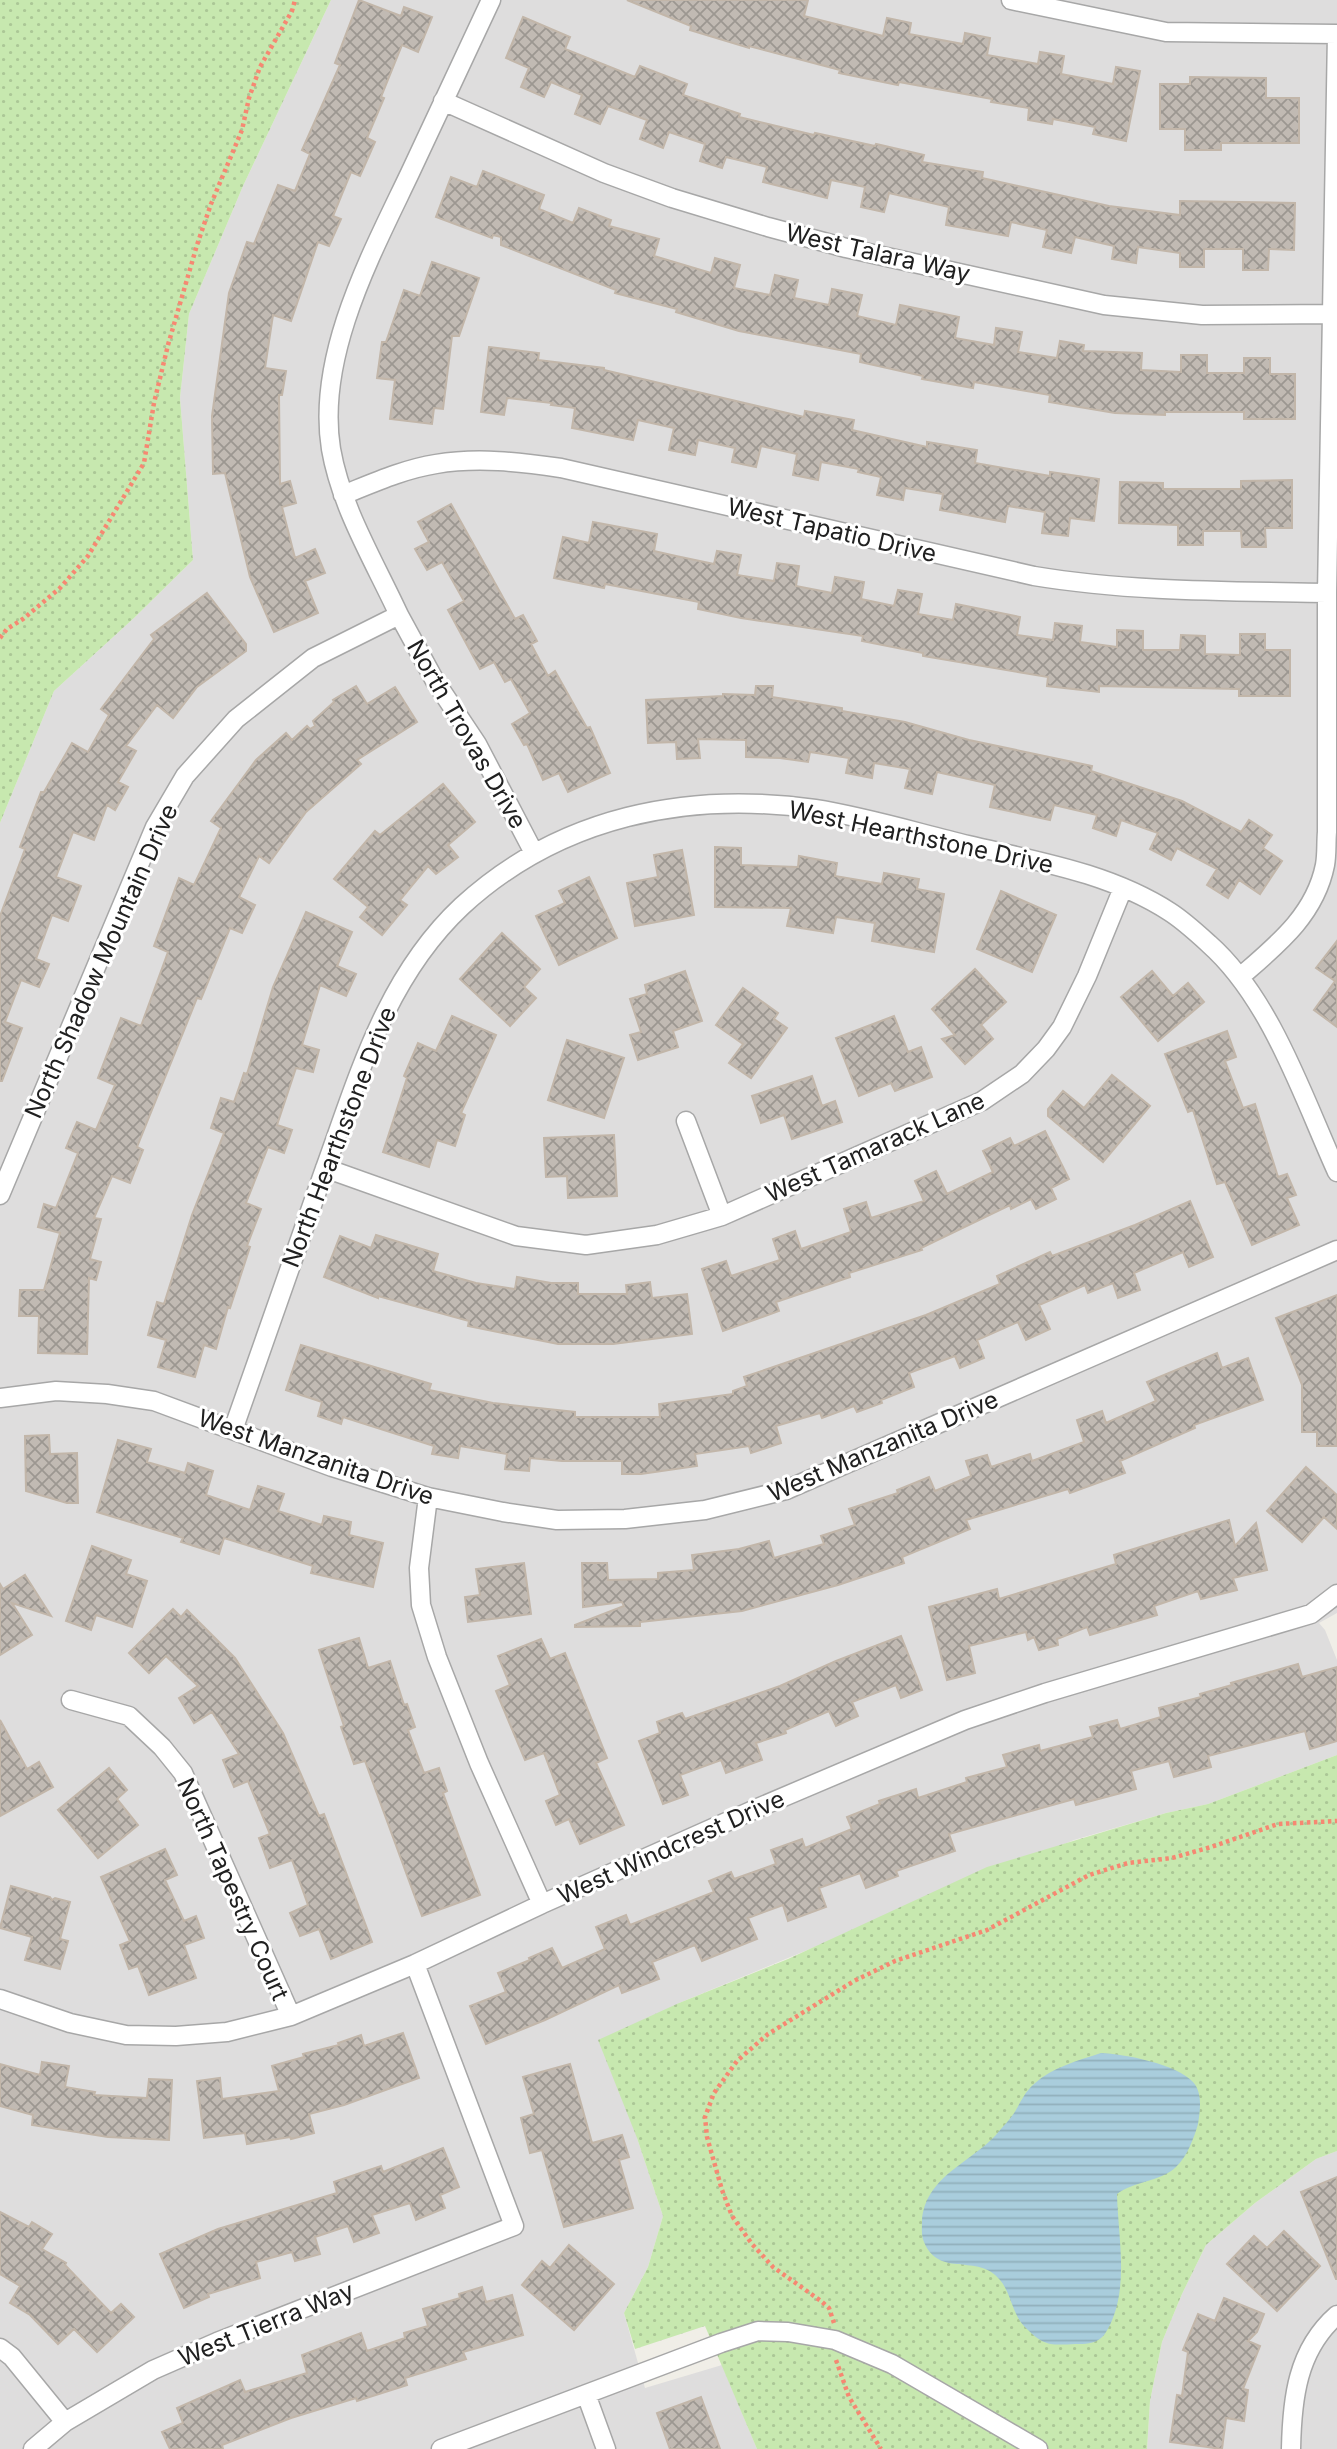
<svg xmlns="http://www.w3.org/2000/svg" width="1337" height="2449" font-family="Inter,sans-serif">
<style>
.residential{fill:#dedddd}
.grass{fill:url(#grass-dots)}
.water{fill:url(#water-rules)}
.building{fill:url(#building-cross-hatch);stroke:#c2b6a9;stroke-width:2}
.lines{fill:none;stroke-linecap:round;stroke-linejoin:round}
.minor-casing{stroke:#a7a7a7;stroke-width:21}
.path{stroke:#f68872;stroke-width:4.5;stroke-dasharray:3.5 3.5;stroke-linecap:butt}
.minor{stroke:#fff;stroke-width:18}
.labels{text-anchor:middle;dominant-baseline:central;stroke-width:6;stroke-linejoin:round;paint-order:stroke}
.street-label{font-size:24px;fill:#202020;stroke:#fff}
</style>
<defs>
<pattern id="grass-dots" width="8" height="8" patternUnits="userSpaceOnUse" patternTransform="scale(1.75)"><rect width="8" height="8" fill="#c7e8af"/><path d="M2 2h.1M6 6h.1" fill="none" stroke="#abc796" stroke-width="1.8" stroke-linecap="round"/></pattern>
<pattern id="water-rules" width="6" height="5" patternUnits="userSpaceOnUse" patternTransform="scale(1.75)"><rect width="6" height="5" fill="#a9cddc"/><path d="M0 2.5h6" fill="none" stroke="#91b0bc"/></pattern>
<pattern id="building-cross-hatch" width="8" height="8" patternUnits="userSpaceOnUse" patternTransform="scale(1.75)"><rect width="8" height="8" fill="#c1bab3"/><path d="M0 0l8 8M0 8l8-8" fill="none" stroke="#9c9791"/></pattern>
</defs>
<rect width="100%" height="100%" fill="#f0eee7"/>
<path class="residential" d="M331 0H1337V1613L1319 1623 1325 1630 1337 1660V1755L1208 1804 1166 1813 1074 1840 679 2003 637 2138 663 2216 648 2267 624 2313 645 2388 722 2365 757 2449H0V823L54 691 134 618 193 560 180 398 189 314 243 186Z
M1337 2151V2449H1147L1150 2401 1162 2342 1182 2294 1206 2245 1255 2203 1316 2159Z"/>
<path class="grass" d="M0 0H331L243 186 189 314 180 398 193 560 134 618 54 691 0 823Z
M1337 1755V2151L1316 2159 1255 2203 1206 2245 1182 2294 1162 2342 1150 2401 1147 2449H757L705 2326 635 2349 624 2313 648 2267 663 2216 637 2138 598 2040 679 2003 788 1959 987 1867 1166 1813 1208 1804Z"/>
<path class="water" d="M1101 2053C1124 2054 1177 2064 1193 2082 1203 2093 1200 2111 1198 2124 1194 2138 1187 2157 1176 2167 1160 2182 1134 2181 1117 2194 1118 2237 1129 2285 1110 2325 1107 2330 1105 2335 1101 2338 1094 2344 1085 2344 1076 2344 1050 2345 1044 2347 1024 2326 1012 2313 1011 2293 1000 2280 978 2252 939 2279 924 2242 921 2235 922 2228 922 2221 925 2177 970 2163 996 2135 1002 2127 1011 2119 1016 2110 1021 2101 1025 2092 1034 2084 1053 2067 1077 2061 1101 2053Z"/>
<path class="building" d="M359 0 401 16 404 7 432 17 418 52 402 45 381 97 384 98 367 138 375 142 360 176 351 172 333 216 341 219 329 246 318 242 291 321 273 315 265 368 286 371 282 395H279L280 484 290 481 296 503 282 507 295 558 315 549 325 573 305 581 318 613 274 632 250 577 225 473 213 474 212 416 229 293 247 242 254 244 278 185 295 191 310 154 302 150 340 65 335 63Z
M627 0H808L804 16 883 36 887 18 911 23 909 34 963 44 965 33 990 38 987 55 1038 64 1040 52 1064 56 1061 74 1113 84 1116 67 1140 71 1126 141 1093 134 1095 127 1053 119 1052 124 1028 120 1029 108 991 102 992 99 899 82 898 85 839 73 840 70 749 46V48L690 30 691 26Z
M523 17 570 37 565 49 635 77 640 66 687 84 683 95 740 114 739 117 814 135 815 133 875 146 876 144 924 155 922 162 983 172 982 178 1109 206 1180 215V201L1295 203 1294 250 1269 249 1268 270H1243V249H1204V267H1180V253L1138 247 1136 263 1112 259 1114 246 1075 237 1071 253 1043 247 1047 230 1011 222 1008 236 946 225 949 207 889 193 884 212 861 207 865 187 831 180 827 198 763 182 767 167 726 157 722 168 700 161 705 144 669 132 663 148 640 139 647 120 608 106 600 124 575 114 582 95 551 82 544 97 521 87 529 68 506 58Z
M1190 77 1266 78V98H1299V143H1221V150H1185V129H1160V84H1190Z
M483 171 544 195 539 209 573 223 579 208 611 220 609 226 659 239 654 256 711 273 715 258 740 265 734 288 770 295 775 275 798 280 794 298 829 305 832 289 862 295 857 316 896 325 900 305 959 317 955 338 994 345 996 328 1022 332 1018 352 1057 358 1060 341 1084 345 1083 351 1142 353 1141 370 1181 372V355H1207V373H1244V358H1270V374H1295V419H1244V412H1165V415L1115 413 1049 402 1050 395 974 382 973 388 922 379 923 376 860 362 861 354 739 331 676 312 677 309 615 293 616 290 501 245V237L493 235 492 238 436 217 451 177 477 187Z
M432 262 479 278 459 336H452L443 409 434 408 432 424 390 419 395 380 377 378 382 342H386L404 290 420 296Z
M489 347 539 353 538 360 604 368V370L804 417 805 411 854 420 852 430 927 447V442L977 450 975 463 1050 476V472L1099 479 1094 521 1070 518 1068 536 1042 533 1045 512 1008 506 1005 522 940 510 943 494 905 488 903 500 877 495 881 477 858 472 859 469 821 462 818 480 793 475 797 454 761 446 756 467 732 462 735 448 698 440 695 455 669 450 674 428 638 420 633 440 572 428 575 408 551 405 552 403 507 398 504 415 481 412Z
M1292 480V528H1265L1266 547H1242L1241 531H1203V545H1178V525L1119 523 1120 482 1163 483V489H1241V481Z
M451 504 515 619 523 615 537 641 531 644 548 676 555 671 587 728 590 727 610 773 568 792 559 773 543 780 527 744 524 745 512 724 530 713 511 679 505 682 494 662 480 669 448 610 464 601 442 562 427 570 415 549 429 542 418 522Z
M593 522 657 534 654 551 676 556 714 564 717 551 741 555 737 575 774 581 777 563 799 566 796 586 832 593 835 577 864 582 861 599 894 606 898 590 922 594 918 614 953 620 956 604 1020 617 1017 635 1053 640 1055 623 1082 626 1080 642 1117 647V630L1143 631V650H1180L1181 635 1205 636V654L1240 655V634H1265V650H1290V696H1239V689L1099 686V692L1047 686 1048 677 923 656V653L862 641 863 636 741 618 698 609 699 602 605 584 604 588 554 578 563 537 589 543Z
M207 593 246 644V651L197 687 173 718 157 705 126 746 136 751 118 782 128 787 115 810 107 805 94 840 73 832 56 877 81 886 68 921 52 915 36 959 49 964 39 987 21 980 5 1022 22 1028 2 1081H0V916L25 849 20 847 41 792H44L72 743 88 752 109 715 101 709 154 639 151 635Z
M356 686 367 704 395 687 417 722 357 760 361 764 306 812 269 863 259 856 239 897 255 905 242 933 230 928 201 999 197 998 137 1147 143 1150 130 1183 112 1176 94 1218 101 1219 90 1259 101 1262 96 1280 89 1278 87 1354 38 1353 39 1316H19L20 1290H44L60 1233 38 1227 44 1204 56 1208 78 1153 66 1148 77 1122 96 1130 115 1085 98 1078 121 1018 141 1026 168 952 154 946 179 878 194 885 221 828 211 821 256 760 286 733 292 740 307 726 310 729 315 726 313 721 334 702 333 700Z
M756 686H773L772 697 842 708V711L905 722 969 740 1092 766 1091 771 1182 801 1241 832 1249 820 1272 835 1263 848 1282 861 1260 894 1239 880 1228 898 1207 885 1217 869 1177 848 1171 860 1150 849 1158 833 1121 820 1116 836 1093 828 1097 815 1054 805 1050 820 990 807 995 785 937 772 932 794 905 788 910 769 874 763 872 778 846 773 849 758 810 752 808 762 780 758 746 757V740L698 739 700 758 677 759 676 742 648 743 646 700 723 696V694L755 695Z
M443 784 475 822 448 845 458 857 436 874 428 866 400 900 407 905 382 935 360 917 368 907 334 879 375 831 380 835Z
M715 847 741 848V865L798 867 799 856 837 863 835 876 882 884 884 873 919 879 917 889 944 894 934 952 872 941 875 923 836 917 833 933 787 926 791 908 715 907Z
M682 850 694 915 635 926 627 883 658 877 654 855Z
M589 877 617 938 559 965 536 916 565 903 559 891Z
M1001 891 1056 915 1032 972 977 949Z
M306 912 352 932 337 966 356 974 346 996 320 985 302 1045 319 1050 313 1072 296 1068 277 1125 292 1130 284 1153 268 1147 246 1203 261 1209 247 1246 250 1247 230 1308 228 1307 216 1349 204 1345 195 1377 158 1367 166 1340 148 1335 157 1302 164 1304 192 1215 224 1133 211 1128 221 1098 234 1102 244 1073 247 1074 273 987Z
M502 933 540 969 524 987 536 998 510 1026 460 979Z
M1337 941V1027L1314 1010 1335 981 1316 968Z
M975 969 1006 1002 981 1025 993 1039 965 1064 942 1039 955 1035 932 1009Z
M685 971 702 1021 673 1031 678 1047 638 1060 630 1035 641 1032 630 999 647 994 645 985Z
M1152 971 1173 996 1188 983 1204 1002 1158 1041 1121 997Z
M743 988 778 1013 774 1019 787 1028 751 1078 729 1063 743 1044 716 1025Z
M452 1016 496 1035 461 1113 465 1115 455 1146 437 1140 429 1167 383 1152 407 1078 404 1076 418 1043 436 1051Z
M894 1016 908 1052 921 1047 932 1077 895 1091 891 1083 859 1096 836 1038Z
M1227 1031 1236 1057 1225 1061 1243 1108 1255 1104 1278 1177 1287 1174 1296 1195 1287 1198 1299 1225 1252 1245 1225 1182 1217 1184 1193 1110 1188 1112 1165 1054Z
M567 1040 624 1058 604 1118 548 1100Z
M1112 1075 1150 1106 1103 1162 1048 1116V1109L1063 1091 1084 1108Z
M812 1076 822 1106 835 1101 842 1122 792 1139 784 1115 761 1123 752 1096Z
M1045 1131 1069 1179 1051 1188 1056 1199 1036 1209 1031 1199 1011 1209 1010 1205 921 1248 922 1250 849 1273 850 1277 776 1302 779 1311 723 1331 702 1269 726 1261 731 1276 780 1260 773 1239 795 1231 801 1249 851 1232 844 1209 866 1202 871 1218 924 1201 915 1181 936 1171 947 1194 993 1172 983 1151 1010 1138 1014 1146Z
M614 1135 617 1196 568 1198 567 1176 546 1177 544 1138Z
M1190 1201 1213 1257 1189 1267 1183 1252 1134 1273 1140 1290 1118 1298 1113 1283 1088 1293 1085 1285 1039 1305 1050 1329 1026 1340 1018 1322 977 1340 984 1358 960 1368 955 1356 909 1373 914 1387 881 1400 882 1403 857 1412 854 1406 822 1418 820 1413 776 1426 781 1443 751 1453 749 1446 695 1454 697 1466 641 1474H622V1461H562L530 1458 529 1471 505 1469 507 1454 460 1446 458 1458 432 1454 434 1446 343 1417 341 1424 318 1416 322 1402 286 1390 301 1345 431 1384 429 1390 493 1403 575 1412V1417H660L659 1404 733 1394V1391L747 1386 744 1377 926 1315 1000 1284 997 1276 1050 1252 1052 1256 1135 1225Z
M376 1235 438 1254 433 1271 476 1283 515 1289 517 1277 551 1283H578V1294H627L626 1285 650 1282 652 1298 687 1294 692 1334 613 1344H558L468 1326 469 1321 378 1296V1298L324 1277 340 1236 371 1248Z
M1337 1295V1446H1317V1432H1302V1385L1276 1318Z
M1217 1353 1222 1368 1248 1358 1263 1400 1194 1425 1195 1428 1120 1461 1125 1473 1070 1493 1068 1489 966 1520 970 1529 902 1557 904 1563 838 1585 742 1611 640 1622V1626L575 1627V1625L624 1606 622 1602 583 1607 582 1563H607L608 1580 658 1579V1573L694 1570 692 1555 739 1549 769 1541 774 1558 824 1544 821 1536 855 1525 849 1509 898 1493 897 1490 929 1477 935 1491 971 1476 966 1461 987 1455 991 1467 1030 1454 1032 1461 1084 1442 1077 1420 1102 1411 1106 1423 1156 1401 1147 1382Z
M49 1435 50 1454 77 1453 78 1503H67L26 1491 25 1436Z
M118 1440 151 1449 147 1462 185 1473 188 1463 213 1471 206 1495 250 1510 258 1486 284 1494 278 1511 322 1525 324 1516 351 1522 349 1535 383 1543 373 1587 311 1573 313 1566 224 1538 219 1554 181 1542 183 1538 97 1512Z
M1306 1467 1337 1495V1529L1324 1517 1302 1542 1267 1511Z
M1229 1520 1235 1546 1256 1523 1267 1570 1233 1578 1237 1590 1201 1599 1198 1591 1154 1606 1157 1615 1090 1635 1087 1627 1057 1639 1058 1645 1039 1650 1034 1637 1028 1640 1026 1632 969 1646 975 1673 947 1680 929 1607 997 1589 999 1599 1116 1564 1114 1555Z
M92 1546 131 1560 126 1574 147 1581 132 1627 96 1615 91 1630 66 1621Z
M524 1563 531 1614 468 1622 465 1597 480 1595 476 1569Z
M25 1575 51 1616 12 1603 32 1635 0 1655V1584L3 1589Z
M173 1609 181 1617 187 1610 235 1658 283 1733 319 1816 324 1814 372 1942 331 1959 319 1929 300 1936 290 1913 308 1905 292 1860 270 1868 259 1838 270 1834 248 1781 234 1787 223 1760 239 1754 212 1712 194 1723 179 1698 198 1686 166 1656 149 1673 129 1653Z
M901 1636 922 1690 901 1698 896 1685 852 1702 858 1716 836 1726 829 1711 785 1730 786 1733 756 1743 762 1760 726 1773 721 1760 680 1775 688 1795 663 1804 639 1741 660 1733 657 1722 682 1713 685 1719 780 1686 836 1661Z
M359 1638 368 1668 390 1661 404 1705 407 1704 415 1727 408 1730 424 1773 439 1768 447 1791 443 1793 480 1895 422 1916 365 1761 354 1764 341 1727 344 1726 319 1650Z
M541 1639 550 1659 565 1653 607 1758 596 1763 624 1825 580 1844 569 1819 556 1825 546 1801 560 1795 544 1753 525 1760 496 1691 510 1685 498 1656Z
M1298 1664 1302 1677 1337 1667V1741L1310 1749 1305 1731 1208 1756 1211 1767 1174 1777 1169 1761 1131 1771 1136 1789 1076 1805 1074 1799 949 1834 955 1851 896 1871 898 1876 866 1888 860 1873 819 1888 826 1907 788 1921 783 1905 748 1918 757 1939 702 1961 695 1945 652 1962 659 1979 622 1993 619 1985 545 2020 486 2044 470 2006 506 1992 498 1973 530 1960 529 1958 552 1948 562 1968 605 1949 596 1927 626 1915 630 1925 714 1892 709 1881 731 1872 734 1879 776 1864 771 1850 802 1839 805 1848 852 1829 847 1817 880 1804 879 1801 916 1789 918 1798 967 1782 966 1778 1007 1767 1003 1755 1039 1745 1040 1751 1093 1737 1090 1727 1117 1720 1120 1729 1161 1717 1159 1708 1201 1697 1200 1694 1232 1685 1231 1683Z
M0 1720 27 1769 39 1762 53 1787 0 1816Z
M109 1768 127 1790 117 1799 138 1825 98 1858 58 1810Z
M165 1849 177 1875 165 1880 184 1921 196 1916 204 1938 184 1945 196 1978 149 1995 138 1966 129 1969 120 1945 130 1941 101 1877Z
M11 1886 50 1897 52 1900 55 1898 70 1902 60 1939 68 1941 60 1969 25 1960 32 1937 0 1928Z
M403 2033 419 2078 344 2105 309 2114 314 2133 291 2139 290 2137 247 2144 245 2133 204 2138 197 2081 220 2078 222 2099 279 2091 272 2066 304 2057 303 2054 339 2045 338 2043 361 2035 364 2046Z
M42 2062 69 2066 65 2087 95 2092 94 2095 147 2098 149 2079 172 2080 169 2140 108 2137 32 2125 33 2115 0 2106V2064L40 2075Z
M570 2064 592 2143 622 2135 629 2157 619 2160 633 2208 564 2227 542 2150 530 2153 521 2118 534 2114 523 2077Z
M443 2148 459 2187 440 2195 445 2208 416 2220 410 2203 372 2215 379 2233 354 2242 348 2226 315 2237 320 2254 295 2261 292 2252 256 2262 260 2278 208 2294 209 2297 184 2308 160 2254 218 2229 337 2193 334 2182 381 2166 383 2172Z
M1337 2177V2279H1336L1301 2192Z
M0 2212 29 2227 32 2222 52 2234 42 2249 66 2263 65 2265 111 2313 121 2304 134 2317 97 2352 74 2329 58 2344 30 2315 10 2303 20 2286 0 2274Z
M1284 2231 1320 2266 1277 2311 1227 2264 1254 2236 1267 2248Z
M569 2245 614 2284 574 2330 522 2285 542 2261 550 2268Z
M482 2287 486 2302 512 2295 523 2335 463 2352 466 2359 405 2378 407 2385 357 2401 356 2398 291 2418 222 2445 223 2449H170L162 2432 183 2423 177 2408 240 2380 245 2392 307 2373 302 2355 361 2333 367 2351 405 2338 404 2333 428 2326 423 2309 460 2298 459 2294Z
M1224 2298 1264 2314 1257 2332 1248 2341 1260 2346 1243 2389 1248 2390 1244 2421 1226 2418 1222 2449 1170 2442 1177 2395 1182 2396 1188 2352 1183 2350 1198 2314 1215 2321Z
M701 2397 720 2449H670L657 2413Z"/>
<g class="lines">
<defs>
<path id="minor" d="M1011 0 1166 32 1337 34 1327 593V832C1326 843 1327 854 1325 865 1315 915 1277 945 1240 977
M443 101 604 173 672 198 768 227 846 248 1104 305 1202 315 1333 314
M343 495C373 483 404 469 436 464 478 457 519 462 561 468L1034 576C1131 592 1229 591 1327 593
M399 615 435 681 477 744 534 853
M686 1121 722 1216
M325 1168 516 1236 586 1245 657 1235 722 1216 982 1101 1022 1074 1046 1049 1062 1027 1087 976 1123 888
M0 1195 155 827 185 776 236 719 313 658 399 615C374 561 341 507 331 449 316 356 371 255 410 173 437 115 464 58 491 0
M0 1398 56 1391 107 1394 154 1401 332 1467 428 1497 503 1512 557 1520 625 1519 705 1510 786 1490 1337 1250
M233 1430C263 1345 293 1259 323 1174 358 1078 385 978 462 906 560 816 687 791 815 809 866 817 918 833 968 845 1036 861 1110 873 1170 912 1184 921 1197 933 1209 944 1271 999 1303 1097 1337 1172
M428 1497 419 1568 421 1605 437 1657 479 1763 542 1904
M71 1700 129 1716 162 1747 183 1773 291 2016
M0 1999 70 2023 126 2035 176 2036 227 2032 291 2016 415 1964 542 1904 760 1807 965 1720 1045 1693 1311 1614 1337 1594
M0 2348 12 2357 65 2422
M586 2394 606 2449
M33 2449 65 2422 153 2370 217 2342 514 2226 415 1964
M441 2449 721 2343 758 2331 788 2332 835 2340 892 2364 1038 2449
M1291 2449C1292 2399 1297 2350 1337 2315"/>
</defs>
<use href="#minor" class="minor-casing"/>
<path class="path" d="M0 638 7 629 23 619 60 588 88 556 144 463 154 403 168 345 197 245 211 204 242 130 249 98 260 67 292 11 295 0
M834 2323 829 2308 821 2301 773 2267 752 2244 732 2216 722 2190 707 2137 705 2117 714 2093 737 2061 768 2034 854 1981 895 1961 987 1930 1089 1875 1128 1863 1172 1858 1211 1847 1278 1824 1337 1821
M836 2360 849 2397 881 2449"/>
<use href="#minor" class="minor"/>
</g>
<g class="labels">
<g class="street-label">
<text transform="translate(878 253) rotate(13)">West Talara Way</text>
<text transform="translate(832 530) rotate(13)">West Tapatio Drive</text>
<text transform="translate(467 734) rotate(60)">North Trovas Drive</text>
<text transform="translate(921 837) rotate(12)">West Hearthstone Drive</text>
<text transform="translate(101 961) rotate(-66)">North Shadow Mountain Drive</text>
<text transform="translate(339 1137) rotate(-69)">North Hearthstone Drive</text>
<text transform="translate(875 1147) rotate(-24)">West Tamarack Lane</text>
<text transform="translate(883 1446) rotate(-23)">West Manzanita Drive</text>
<text transform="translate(316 1457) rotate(19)">West Manzanita Drive</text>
<text transform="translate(671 1847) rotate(-24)">West Windcrest Drive</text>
<text transform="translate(233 1889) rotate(66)">North Tapestry Court</text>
<text transform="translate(266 2324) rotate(-22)">West Tierra Way</text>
</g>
</g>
</svg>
